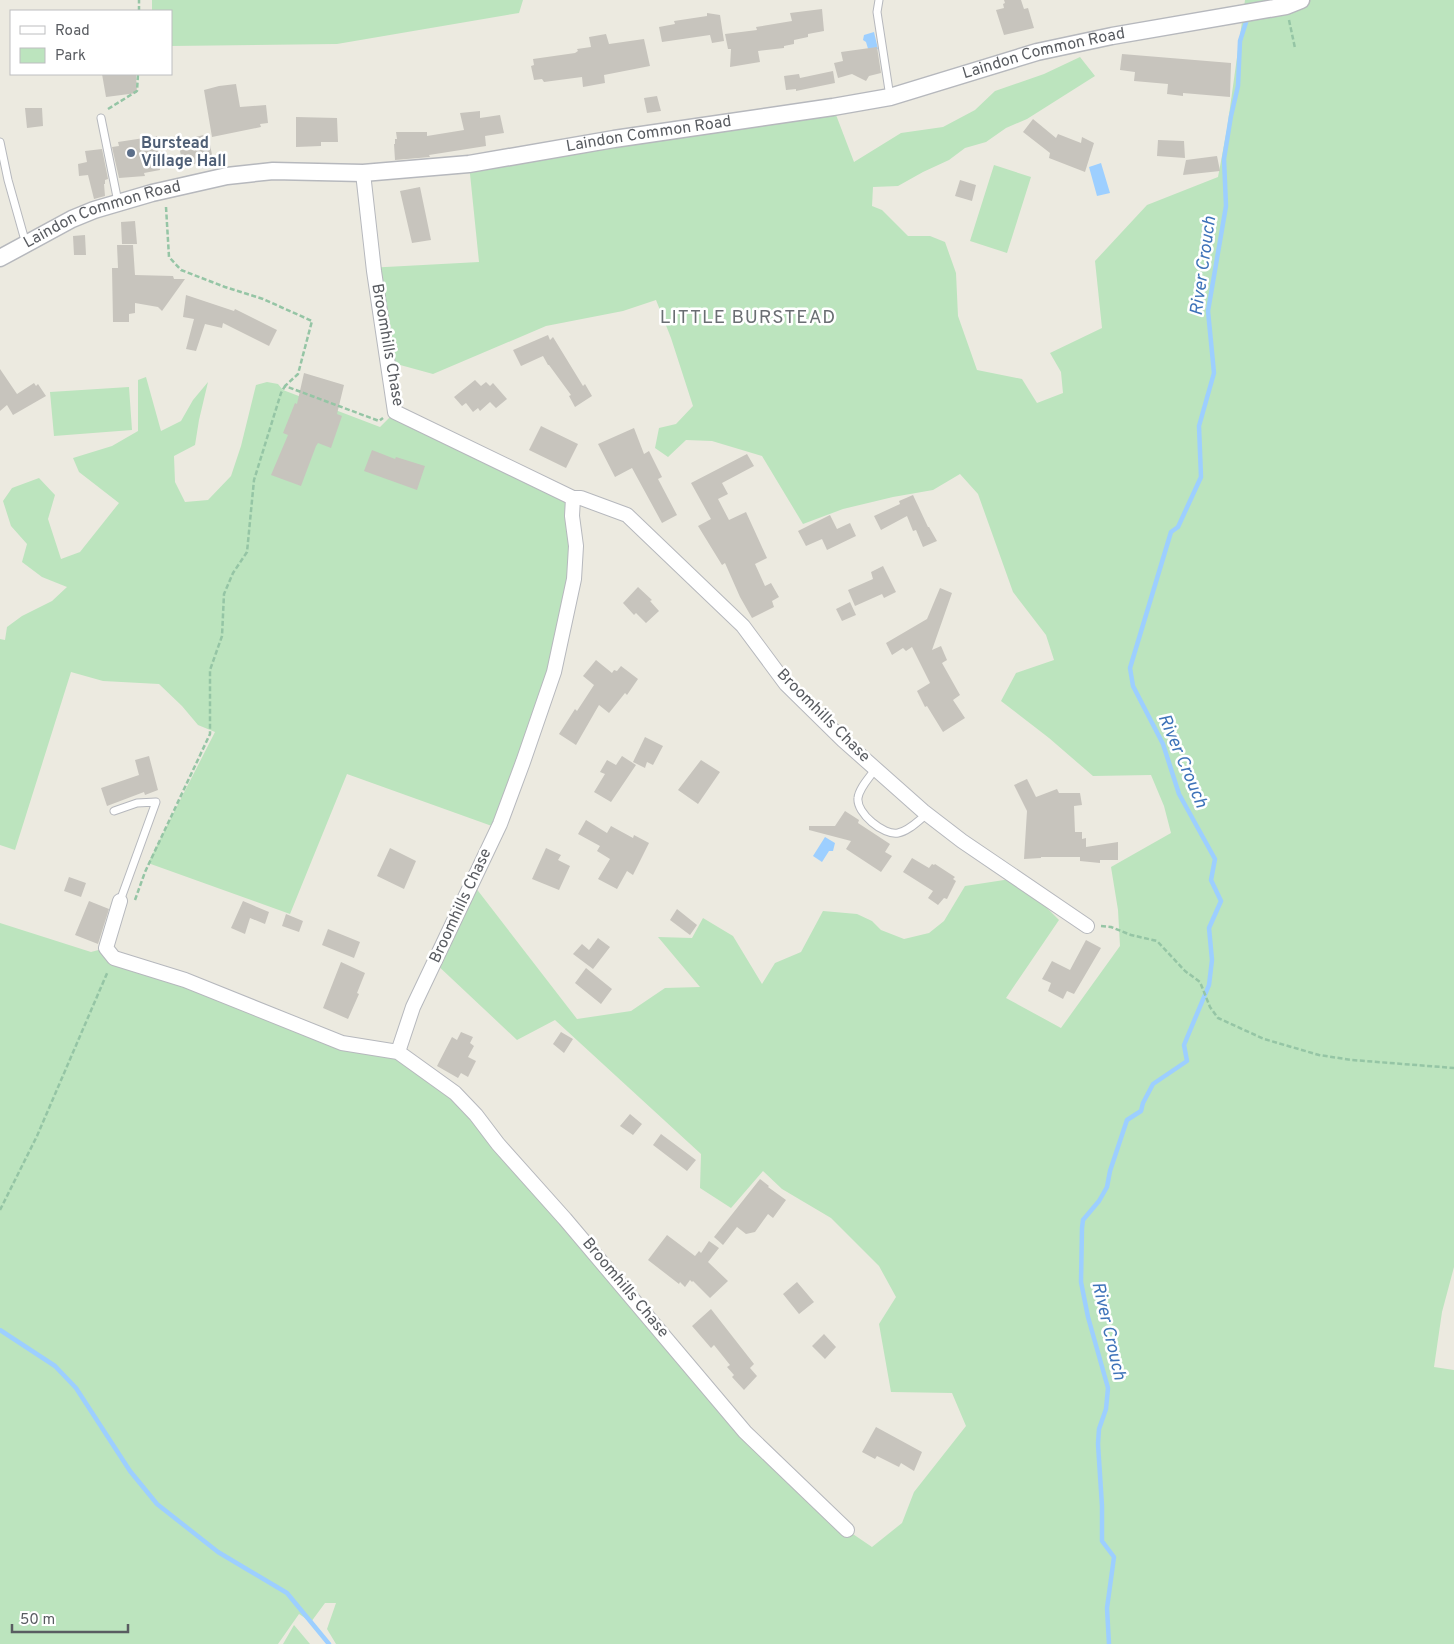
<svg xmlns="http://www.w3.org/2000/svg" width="1454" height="1644" font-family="Overpass,sans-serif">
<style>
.green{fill:#bce4be}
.water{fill:#9dcfff}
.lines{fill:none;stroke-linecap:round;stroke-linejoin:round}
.stream{stroke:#9dcfff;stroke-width:4.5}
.building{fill:#c7c4bd}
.service-casing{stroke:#b6b8bd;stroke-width:9}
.minor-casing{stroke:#b6b8bd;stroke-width:16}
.tertiary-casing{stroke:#b6b8bd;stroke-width:19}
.path{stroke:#95c5a5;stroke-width:2.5;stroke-dasharray:5 2.5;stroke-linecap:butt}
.service{stroke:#fff;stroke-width:7}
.minor{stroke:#fff;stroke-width:14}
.tertiary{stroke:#fff;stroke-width:16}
.service-dot{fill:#5c6f8a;stroke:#fff;stroke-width:2}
.labels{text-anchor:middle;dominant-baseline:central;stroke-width:5;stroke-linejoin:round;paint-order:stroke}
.street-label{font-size:16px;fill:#595c61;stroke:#fff}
.service-label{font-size:16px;font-weight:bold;fill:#4e5e75;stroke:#fff;text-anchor:start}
.water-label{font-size:18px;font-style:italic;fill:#3e73b9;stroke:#fff}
.quarter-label{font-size:19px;letter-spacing:1px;fill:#6a6e73;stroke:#fff}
</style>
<rect width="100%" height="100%" fill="#eceae0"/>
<path class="green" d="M152 0H523L519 13 337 44 171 46V11H152Z
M1245 0H1454V1267L1442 1312 1434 1367 1454 1370V1644H336L327 1629 336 1603H325L311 1622 299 1614 278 1644H0V923L91 952 106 948 116 951 342 1043 398 1052 403 1064 446 1093 461 1106 698 1375 847 1530 872 1547 902 1523 914 1492 966 1426 952 1393 891 1392 879 1324 896 1297 879 1266 831 1218 782 1189 763 1171 731 1208 700 1188 701 1154 555 1020 517 1040 434 962 472 883 577 1019 631 1011 665 988 700 987 658 937 692 938 703 918 733 936 762 984 775 963 801 952 823 911 857 914 872 921 881 930 904 939 929 933 944 921 965 886 1017 878 1059 920 1006 998 1061 1028 1120 946 1118 910 1111 867 1171 833 1164 806 1151 775 1093 776 1049 738 1001 701 1016 673 1054 660 1046 635 1013 592 978 494 960 474 933 490 893 497 843 509 803 524 762 456 712 441 686 440 668 457 655 448 659 428 676 424 693 406 671 338 656 300 623 311 546 326 433 374 382 360 367 268 479 262 469 164 833 107 854 162 901 133 943 127 975 110 995 91 1044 74 1080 57 1095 76 1027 119 1006 128 986 142 965 148 949 160 923 172 898 186 873 187 872 206 882 210 908 236H930L945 242 956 273 958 316 977 370 1022 379 1037 403 1063 393 1061 372 1050 353 1102 328 1095 261 1147 205 1218 177 1227 129Z
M994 165 1031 177 1007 253 970 241Z
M146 377 161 431 181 421 193 400 208 382 199 420 195 445 174 456 175 482 185 502 208 500 231 476 241 446 256 385 267 382 278 384 283 390 380 427 395 412 573 498 574 579 503 830 347 774 290 914 148 863 215 732 198 725 182 706 159 684 103 681 71 672 15 850 0 845V639L5 640 7 627 22 616 52 601 67 587 42 577 22 562 27 544 11 526 3 501 12 488 39 478 55 495 48 519 61 559 80 552 119 503 79 472 73 458 112 446 138 431V380Z
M129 387 132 430 54 436 50 392Z
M294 1625 310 1644H283Z"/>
<path class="water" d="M874 32 878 49 869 52 866 42 863 40 864 35Z
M1101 163 1110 193 1097 196 1089 167Z
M825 837 835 843 833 851H829L822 862 813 856Z"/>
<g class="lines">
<path class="stream" d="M0 1330 55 1366 76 1388 130 1471 157 1504 218 1552 287 1593 329 1644
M1109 1644 1107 1608 1114 1557 1102 1541V1506L1098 1444 1099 1429 1106 1409 1108 1388 1088 1317 1081 1282 1082 1228 1083 1220 1099 1201 1107 1187 1110 1171 1127 1120 1141 1111 1143 1103 1153 1084 1187 1061 1184 1045 1209 985 1212 960 1209 928 1221 901 1211 880 1215 859 1179 794 1163 744 1133 686 1130 668 1171 532 1178 527 1201 477 1199 426 1214 373 1208 311 1226 206 1224 159 1231 116 1238 86 1240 41 1248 16"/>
</g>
<path class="building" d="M1004 0H1021L1024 9 1028 8 1034 28 1004 35 996 10 1004 8 1003 4 1005 3Z
M822 9 824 31 808 34V37L794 40V44L784 46V48L758 51 760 62 730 67 731 49H728L725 34 757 30 756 27 792 21 790 13Z
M707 13 720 15 724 41 712 43 710 35 662 42 659 27 675 24 674 21 707 16Z
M606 34 609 44 644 39 650 66 604 75 605 83 583 87 582 77 544 82 542 79 534 80 531 66 534 65 533 59 575 53 578 51 577 49 591 47 589 37Z
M877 47 881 73 869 76 866 81 852 74 838 78 834 63 843 61 841 52Z
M1122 54 1231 63 1230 97 1183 93V96L1167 94 1168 84 1134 81 1135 72 1120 70Z
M833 71 835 83 796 91V89L786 90 784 76 799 74 800 78Z
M102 74H136L137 93 106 97Z
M236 84 240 107 266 105 268 123 260 124 261 127 212 137 204 90 219 86Z
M657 96 661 111 647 113 644 98Z
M25 108H42L43 126 27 128Z
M480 111V118L500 115 504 133 485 136 486 146 429 155 430 157 395 160 394 144H395V139H397L396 132H427V136L464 130 460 113Z
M296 117 337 118 338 142H321V146L296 147Z
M1033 119 1056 138 1058 134 1081 143 1082 137 1094 143 1085 172 1049 158 1050 153 1023 132Z
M208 134 213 160 183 166 178 141Z
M157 136 160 170 144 173 145 176 119 178 112 147 119 146 118 142Z
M1158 140 1184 141 1185 158 1157 156Z
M102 149 108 179 105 180V184H104L105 196 94 199 88 175 79 176 78 164 87 162 85 151Z
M1217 156 1220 171 1183 175 1186 160Z
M960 180 976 185 972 201 955 196Z
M420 187 431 240 412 243 400 191Z
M135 221 137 244H122L121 222Z
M85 235 86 255H74L73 236Z
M117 245H133L135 275 173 276 174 279H185L162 311 158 307 135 303V313L129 314V322H113L112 268H118Z
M186 295 234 311 235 309 277 330 269 346 223 323 222 328 205 324 196 351 186 349 194 319 183 317Z
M548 335 550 340 553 337 583 386 585 384 592 396 575 407 569 396 571 395 549 365H548L543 356 521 366 513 350Z
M0 369 17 394 34 383 36 386 38 384 46 396 13 415 7 405 0 411Z
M304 373 344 385 337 414 342 416 331 448 318 443 316 446 301 486 271 475 288 435 283 433 295 403 297 404Z
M475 380 481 386 486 382 490 386 493 383 507 399 496 408 490 402 480 411 478 408 473 412 466 403 462 406 454 397Z
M541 426 578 444 566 468 529 450Z
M634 428 644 454 649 451 662 477 658 479 677 515 662 523 632 468 615 477 598 444Z
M372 450 395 459 396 457 425 466 417 490 364 471Z
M747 454 754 466 722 483 728 494 718 499 729 520 746 512 767 558 755 564 765 586 771 583 779 597 772 601 774 607 752 618 740 597 725 563 722 565 698 526 711 519 691 483Z
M913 495 928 527H929L937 541 923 547 916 530 913 531 907 516 881 530 874 516 900 504 899 501Z
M830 515 837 529 850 523 856 536 827 550 822 539 806 546 798 531Z
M883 566 896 592 884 598 882 594 855 606 848 590 873 579 871 572Z
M638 587 652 600 650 601 659 611 646 623 636 613 634 615 623 603Z
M940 588 952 593 932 650 941 646 947 660 942 663 960 695 953 700 965 718 943 732 927 706 925 707 917 691 930 683 912 647 906 651 903 648 892 655 886 643 927 619Z
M850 602 856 615 842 621 836 609Z
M596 660 612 673 614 670 617 671 621 666 638 679 627 695 625 693 609 713 599 705 576 745 559 734 575 709 577 711 594 685 583 676Z
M645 737 663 746 653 765 647 762 645 768 633 762Z
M149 756 158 790 145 795 144 792 107 806 101 788 139 775 135 760Z
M622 756 636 765 611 802 594 792 605 774 600 772 607 760 616 765Z
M701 760 720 772 698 804 678 790Z
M1027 779 1036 797 1057 789 1059 793H1080L1082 805 1074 806 1075 832H1082V839L1086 838V847L1118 842V860H1100V863L1080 861V857H1041V858L1024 859 1027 811 1014 785Z
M845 811 859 820 858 823 890 844 885 852 892 856 881 872 846 849 851 841 809 830V826H835Z
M586 820 607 833 611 826 633 838 634 835 649 843 633 875 627 871 617 889 598 879 610 859 597 851 600 846 578 834Z
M390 848 416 861 404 889 377 876Z
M546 848 561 855 558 860 570 866 559 890 532 879Z
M912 858 929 868 932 864 934 865 935 864 955 877 953 879 956 881 947 899 944 898 938 905 928 898 933 891 903 872Z
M69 877 86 883 81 897 64 891Z
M89 901 109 909 98 944 75 935Z
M243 901 269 912 265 924 250 918 245 934 231 928Z
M677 909 697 925 690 935 670 920Z
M286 914 303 921 299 932 282 926Z
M328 929 360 942 354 958 322 945Z
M598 938 610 947 593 969 573 954 582 944 589 950Z
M1086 940 1101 948 1074 994 1067 991 1063 999 1048 991 1051 983 1042 979 1052 961 1070 970Z
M341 962 365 973 357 993 359 994 348 1019 323 1008Z
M586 968 612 989 601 1004 575 983Z
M461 1032 473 1037 470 1043 474 1046 468 1057 476 1061 468 1077 461 1073 458 1078 437 1066 452 1037 457 1040Z
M561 1032 573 1039 564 1053 553 1044Z
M630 1114 642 1124 633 1135 620 1126Z
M661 1134 696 1160 687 1171 653 1145Z
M760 1179 769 1186 768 1187 786 1200 773 1218 768 1214 755 1232 746 1234 737 1227 723 1245 714 1237Z
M667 1235 695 1256 699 1251 701 1253 709 1241 719 1248 708 1262 728 1281 710 1298 693 1281 692 1282 690 1280 685 1287 680 1282 679 1284 648 1260Z
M797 1282 814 1302 799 1314 783 1294Z
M711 1309 754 1364 750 1368 757 1376 744 1390 732 1377 734 1375 727 1367 730 1365 714 1345 711 1348 692 1326Z
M824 1334 836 1347 825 1359 812 1346Z
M876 1427 922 1452 914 1471 901 1463 899 1467 877 1456 875 1459 862 1452Z"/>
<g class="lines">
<defs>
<path id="service" d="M879 0 877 12 890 97
M101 118 118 202
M0 142 8 180 26 244
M876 768C870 777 859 788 858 798 856 813 884 836 898 833 909 831 919 820 927 814
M114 811 137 803 156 802 120 901"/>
<path id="minor" d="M363 173 374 271 395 412 573 498H581L627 515 743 626 786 684 843 740 923 811 962 841 1087 926
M573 498 572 516 576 546 574 579 554 672 523 762 500 824 413 1007 398 1052 455 1093 476 1115 498 1144 565 1219 745 1432 847 1530
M120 901 106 948 114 958 185 980 342 1043 398 1052"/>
<g id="tertiary">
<path id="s1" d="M0 258 72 219 94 210 152 193 227 176 273 171 363 173 469 164 614 139 833 107 890 97 1037 52 1112 36 1286 6 1301 0"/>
</g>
</defs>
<use href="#service" class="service-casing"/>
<use href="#minor" class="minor-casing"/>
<use href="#tertiary" class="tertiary-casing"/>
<path class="path" d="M139 11V0
M1289 20 1295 48
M108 109 137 91 138 74
M166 207 169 257 181 270 225 287 263 299 312 321 298 374 285 386 379 421 383 418
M135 900 145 872 210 734V670L222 636 224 594 233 573 247 552 254 480 281 393 285 386
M1101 926 1111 927 1131 935 1157 941 1185 971 1200 982 1210 1007 1218 1018 1264 1039 1319 1055 1352 1060 1454 1068
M0 1210 37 1136 108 971"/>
<use href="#service" class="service"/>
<use href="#minor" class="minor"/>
<use href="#tertiary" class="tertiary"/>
</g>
<circle class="service-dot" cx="131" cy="153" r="5"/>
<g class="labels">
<g class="street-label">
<text stroke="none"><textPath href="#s1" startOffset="1072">Laindon Common Road</textPath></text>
<text stroke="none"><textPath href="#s1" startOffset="668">Laindon Common Road</textPath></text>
<text stroke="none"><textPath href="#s1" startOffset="112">Laindon Common Road</textPath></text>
<text transform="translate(387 345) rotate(80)">Broomhills Chase</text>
<text transform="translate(823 716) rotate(45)">Broomhills Chase</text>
<text transform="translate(461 906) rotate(-65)">Broomhills Chase</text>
<text transform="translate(625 1288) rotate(50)">Broomhills Chase</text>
</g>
<g class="service-label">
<text x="141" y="144">Burstead<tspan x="141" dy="18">Village Hall</tspan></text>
</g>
<g class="water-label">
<text transform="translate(1204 266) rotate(-82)">River Crouch</text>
<text transform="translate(1182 761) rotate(67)">River Crouch</text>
<text transform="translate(1108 1331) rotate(77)">River Crouch</text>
</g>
<g class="quarter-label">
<text x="748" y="318">LITTLE BURSTEAD</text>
</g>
</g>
<rect x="10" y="10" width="162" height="65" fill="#ffffff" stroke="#bdbec0"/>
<rect x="20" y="26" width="25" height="8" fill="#ffffff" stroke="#bdbec0"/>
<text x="55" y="35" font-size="15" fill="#595c61">Road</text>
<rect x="20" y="48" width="25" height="15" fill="#bce4be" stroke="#bdbec0"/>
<text x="55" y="60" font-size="15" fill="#595c61">Park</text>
<path d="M12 1624v8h116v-8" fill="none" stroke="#595c61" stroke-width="2.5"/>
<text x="20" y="1624" font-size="15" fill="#595c61" stroke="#ffffff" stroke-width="4" paint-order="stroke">50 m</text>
</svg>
